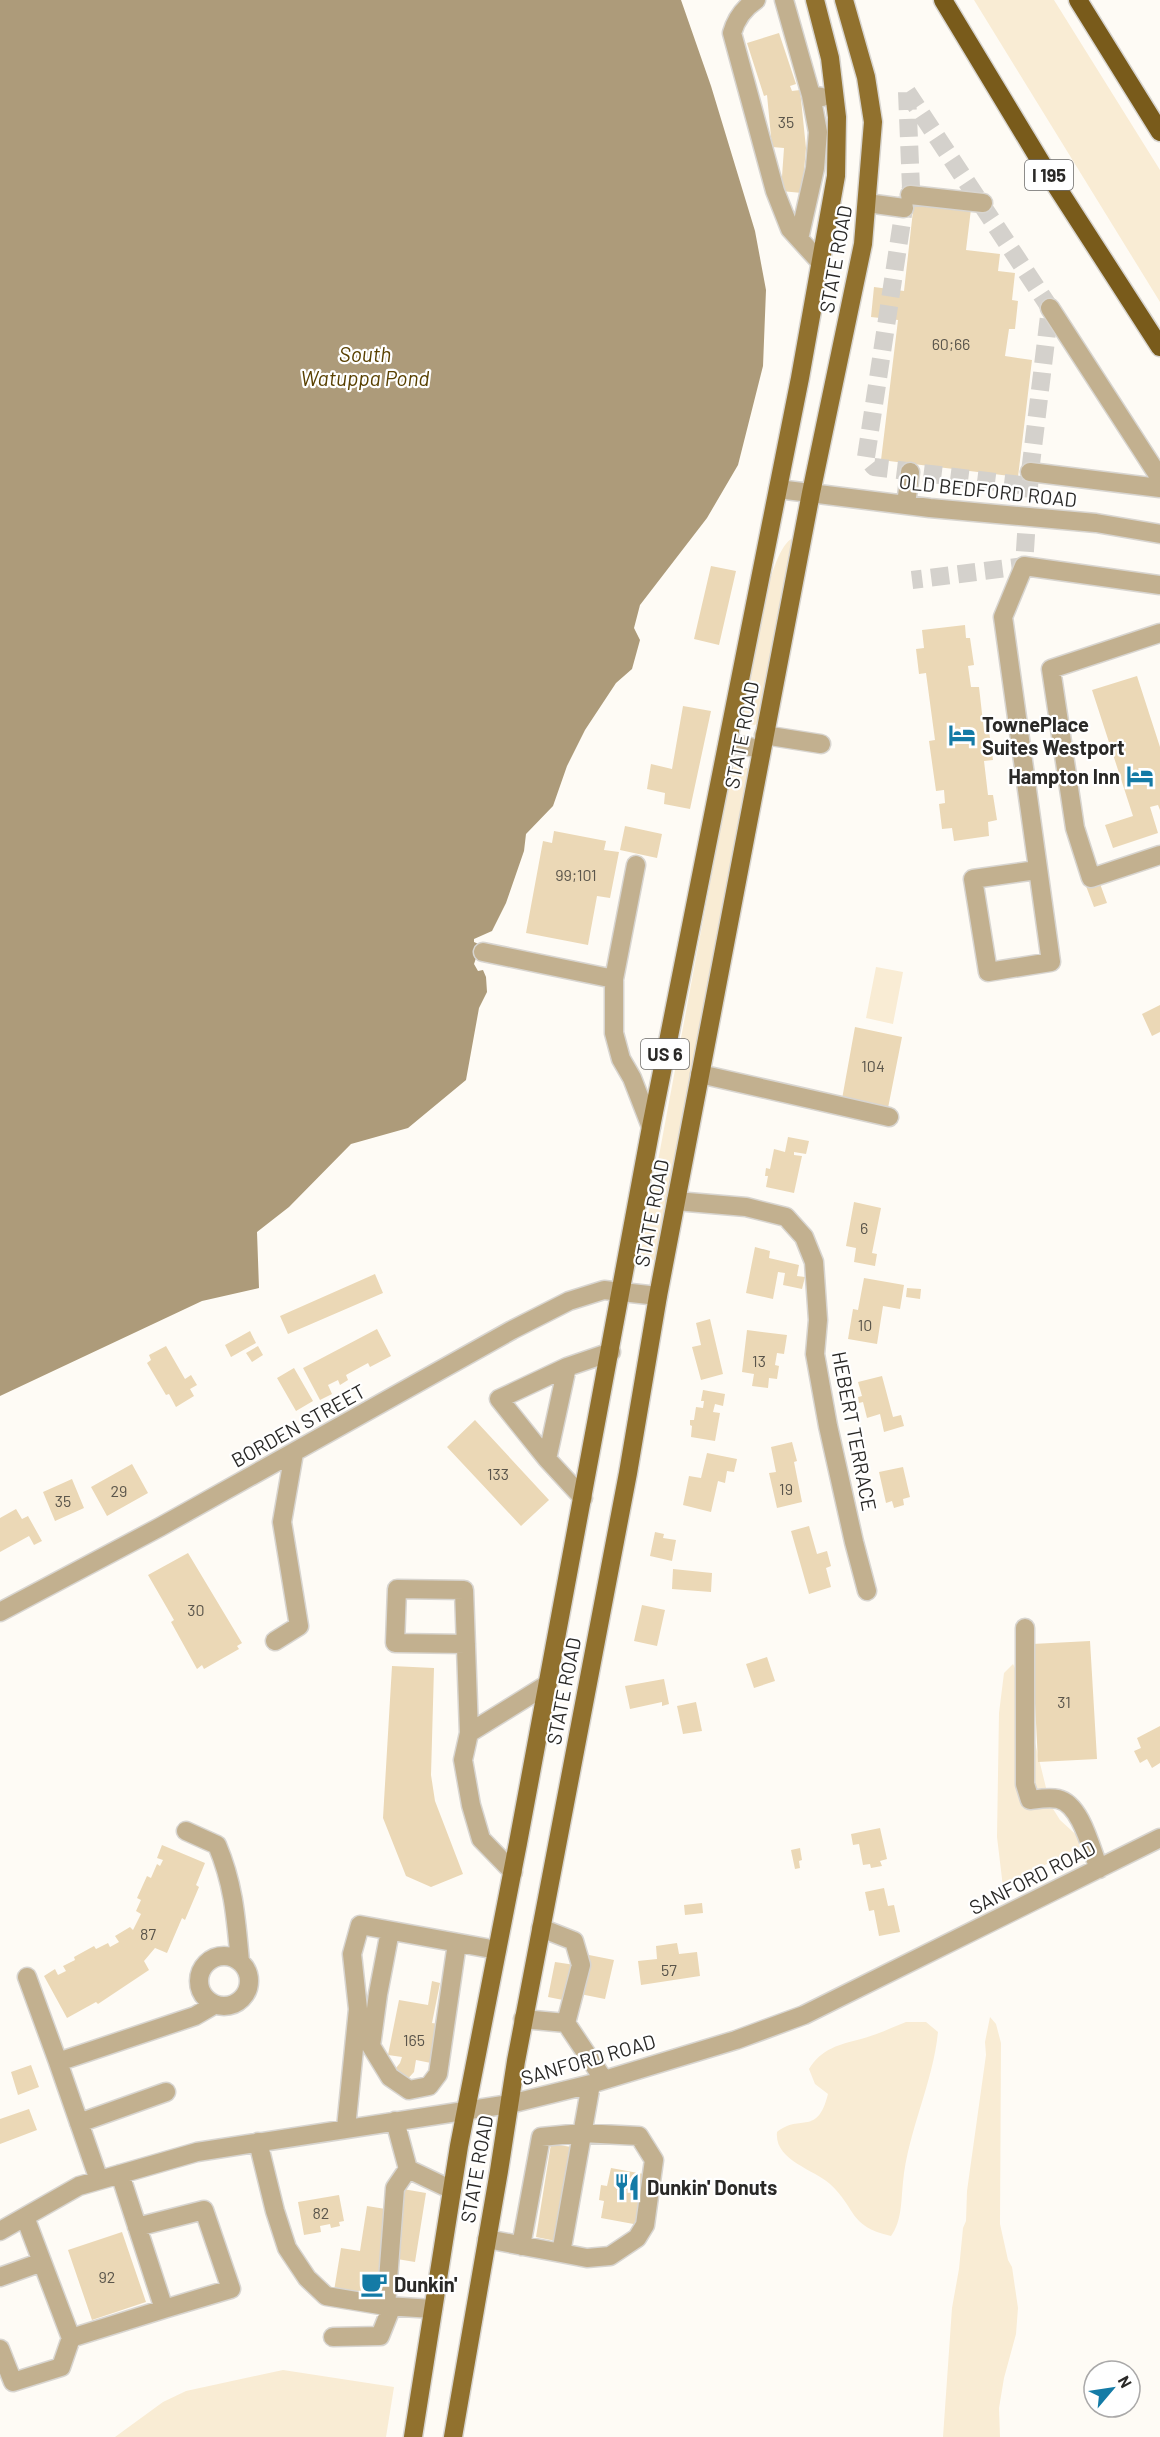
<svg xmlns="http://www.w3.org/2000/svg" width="1160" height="2437" font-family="Barlow,sans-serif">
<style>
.green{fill:#f9ecd4}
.water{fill:#ad9b7a}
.building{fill:#ebd8b6}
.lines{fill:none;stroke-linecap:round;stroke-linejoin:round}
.minor-tunnel{stroke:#d4d1cc;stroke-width:18;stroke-dasharray:18 9;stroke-linecap:butt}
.minor-casing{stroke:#d8d5d0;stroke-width:21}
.major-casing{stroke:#d8d5d0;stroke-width:21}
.highway-casing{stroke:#d8d5d0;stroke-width:21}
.minor{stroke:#c2b08f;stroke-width:18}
.major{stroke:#91712e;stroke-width:18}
.highway{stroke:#795b1b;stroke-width:18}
.labels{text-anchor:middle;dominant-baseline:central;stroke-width:4.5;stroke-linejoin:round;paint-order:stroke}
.number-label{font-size:16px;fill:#5a554b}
.shield{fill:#fff;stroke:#6a6968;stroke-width:1.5}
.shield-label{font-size:18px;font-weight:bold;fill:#2a2927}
.street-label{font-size:20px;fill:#2a2927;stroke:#fff}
.poi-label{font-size:20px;font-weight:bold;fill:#2a2927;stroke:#fff;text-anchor:start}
.water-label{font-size:21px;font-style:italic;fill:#594000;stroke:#fff}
</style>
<rect width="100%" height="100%" fill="#fefbf5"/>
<path class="green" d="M974 0H1054L1160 170V302Z
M793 538 759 721 755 725 745 723 741 720C748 688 766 549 793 538Z
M736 765 750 769 656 1260 642 1259 640 1257 731 771Z
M876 967 903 972 893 1024 866 1018Z
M1013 1664 1026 1691 1035 1743 1050 1804 1060 1820 1083 1841 1081 1846 1003 1887 997 1837 999 1713 1004 1673Z
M990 2017 996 2024 1001 2043 1000 2224 1008 2260 1012 2267 1018 2308 1016 2334 1004 2378 999 2408 1000 2437H943L952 2308 959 2269 963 2228 966 2221 967 2191 986 2055 985 2042Z
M906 2022H926L938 2032C933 2083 908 2131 903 2182 901 2201 902 2221 891 2236 848 2226 857 2209 830 2184 813 2169 774 2160 777 2132 801 2113 817 2137 828 2094L815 2084 809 2069C821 2049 840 2044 861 2039 876 2035 891 2028 906 2022Z
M283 2370 394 2387 386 2437H115L163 2402 186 2391Z"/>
<path class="water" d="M0 0H681L711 86 755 231 766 290 763 366 738 465 707 518 640 605 634 628 640 640 632 669 616 683 585 730 567 766 553 806 526 834 524 851 506 903 492 931 474 939V942L483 946 479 959 476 958 474 964 478 971 483 970 486 977 487 992 479 1008 466 1080 408 1128 351 1144 289 1207 257 1232 259 1288 202 1301 0 1396Z"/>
<path class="building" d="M779 33 796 84 790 86 792 91 800 90 806 148 802 193 781 191 784 148 772 147 767 95 764 96 747 43Z
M914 202 971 209 966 250 1000 254 998 271 1015 273 1012 300 1018 301 1015 329H1009L1005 356 1032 360 1018 477 881 460 898 320 871 317 874 287 904 291Z
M711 566 736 571 719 645 694 639Z
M965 625 966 638H970L974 665 968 666 971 687H979L984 731H989L993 760 984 761 988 795H993L997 820 988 822 989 836 954 841 952 828 942 829 939 804 945 803 944 790 936 791 929 741 935 740 926 673 919 674 916 649 924 648 922 630Z
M1137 676 1160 747V810L1158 805 1150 807 1158 833 1113 848 1105 825 1133 816 1092 690Z
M683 706 711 711 690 809 664 804 665 793 647 789 651 764 672 769Z
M625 826 662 834 657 858 620 850Z
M554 831 606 841 604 850 619 852 610 898 597 896 588 945 526 933 543 841 552 843Z
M1099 881 1107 903 1094 907 1086 886Z
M1160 1005V1032L1152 1036 1142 1014Z
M855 1027 902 1037 888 1108 842 1099Z
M788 1137 809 1141 806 1154 794 1152V1155L802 1156 794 1193 766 1187 768 1176H765L766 1168 770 1169 774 1149 785 1152Z
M854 1202 881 1208 872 1253 877 1254 875 1266 854 1262 856 1248 846 1246Z
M755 1247 770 1251 769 1258 799 1265 797 1276 805 1277 802 1289 783 1285 785 1273 778 1272 773 1299 746 1293Z
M375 1274 383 1293 288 1334 280 1316Z
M864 1278 904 1285 900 1309 883 1306 877 1344 848 1339 853 1309 858 1310Z
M907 1288 921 1289 920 1299 906 1297Z
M710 1319 723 1374 701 1380 692 1347 701 1345 696 1323Z
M377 1329 391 1356 370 1367 368 1363 346 1375 348 1380 340 1385 338 1380 328 1385 332 1394 320 1400 303 1368Z
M747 1330 787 1335 784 1354 777 1353 775 1365 779 1366 777 1379 769 1378 768 1388 752 1386 754 1374 742 1372Z
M250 1331 256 1343 231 1357 225 1345Z
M166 1346 185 1379 191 1375 197 1385 190 1389 194 1396 176 1407 169 1394 166 1395 147 1363 151 1360 149 1355Z
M258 1346 263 1355 252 1362 246 1353Z
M294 1368 313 1401 296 1411 277 1378Z
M882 1376 893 1417 901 1415 904 1426 884 1432 880 1414 867 1418 863 1402 859 1403 858 1397 862 1396 858 1382Z
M703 1390 725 1394 723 1406 715 1404 713 1412 720 1413 715 1441 691 1437 692 1426 690 1425V1420H694L696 1407 703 1408 704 1401H701Z
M475 1420 549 1500 521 1526 447 1447Z
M792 1442 797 1461 794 1462 802 1502 777 1508 769 1473 776 1472 771 1447Z
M707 1453 737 1459 734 1472 727 1471 725 1483 718 1481 711 1512 683 1505 689 1476 701 1478Z
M132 1464 148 1493 107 1516 91 1487Z
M903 1467 910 1497 903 1499 904 1505 894 1508 892 1501 886 1503 879 1472Z
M72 1479 84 1508 55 1521 43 1492Z
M16 1509 22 1519 28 1516 42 1541 34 1545 29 1536 0 1552V1518Z
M809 1526 817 1554 827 1551 831 1566 826 1568 831 1587 809 1594 791 1531Z
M655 1532 664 1534 663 1538 676 1540 672 1561 650 1556Z
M188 1553 242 1643 237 1646 239 1649 204 1669 202 1665 197 1669 171 1622 174 1620 148 1575Z
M673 1569 712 1573 711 1592 672 1589Z
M642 1605 665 1610 657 1646 634 1641Z
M1090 1641 1097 1759 1038 1762 1032 1644Z
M767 1657 775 1681 754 1688 746 1664Z
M392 1666 434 1668 431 1775 435 1801 463 1874 431 1887 406 1876 383 1818Z
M664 1679 669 1704 662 1706V1702L630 1709 625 1686Z
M696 1702 702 1731 683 1734 677 1706Z
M1160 1726V1763L1152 1768 1147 1759 1140 1763 1134 1751 1141 1748 1137 1738Z
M880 1828 887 1859 880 1861 882 1866 871 1868 870 1864 863 1865 859 1844 853 1845 851 1834Z
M162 1845 205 1863 196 1885 199 1887 185 1920 182 1918 167 1953 155 1948 144 1961 149 1970 98 2004 96 2002 67 2018 44 1976 55 1969 58 1975 66 1971 63 1966 75 1960 74 1957 94 1946 96 1949 108 1943 110 1947 119 1942 115 1936 130 1927 133 1930 141 1914 136 1911 141 1900 137 1898 147 1876 151 1878 157 1864 160 1866 163 1860 157 1858Z
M800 1848 802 1860 799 1861 800 1868 795 1869 791 1850Z
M884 1888 888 1906 894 1905 900 1932 879 1936 874 1910 869 1911 865 1892Z
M702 1903 703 1913 685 1915 684 1905Z
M677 1943 679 1954 697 1952 700 1976 641 1985 638 1961 657 1959 656 1946Z
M589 1955 614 1960 605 1999 580 1994Z
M555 1962 575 1965 568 2001 548 1997Z
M432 1981 440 1983 432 2023 439 2024 431 2063 416 2060 414 2072 404 2083 391 2074 400 2063 402 2057 388 2055 399 2000 428 2005Z
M31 2065 39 2087 18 2095 11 2072Z
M29 2109 37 2130 0 2144V2119Z
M551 2144 572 2147 556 2241 536 2237Z
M611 2168 649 2175 639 2225 601 2218 604 2201 599 2200 601 2185 607 2186Z
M403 2189 426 2193 415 2262 391 2258Z
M339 2195 344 2221 339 2222 340 2226 331 2228 330 2224 320 2226 321 2232 304 2235 298 2202Z
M367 2206 392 2210 379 2298 334 2291 341 2248 360 2251Z
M122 2232 146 2302 92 2320 68 2250Z"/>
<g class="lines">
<path class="minor-tunnel" d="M907 92 1050 308 1030 472 1024 566 912 580
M907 92 911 188 904 208 866 457 874 467 1029 486"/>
<defs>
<path id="minor" d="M756 0C744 8 736 19 732 33L775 191 790 229 821 263
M784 0 811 95 822 97
M910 195 983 203
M867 203 904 208
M799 239 815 168 818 132 811 95
M1050 308 1160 478
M1030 472 1160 488
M778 489 930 508 1096 523 1160 534
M906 505 910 472
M1160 633 1051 669 1075 828 1091 878 1160 855
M764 735 821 744
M728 743 761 749
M636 865 614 979V1033L621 1059 632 1078 651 1127
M1037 870 973 879 988 972 1051 962 1003 617 1024 566 1160 585
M483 952 614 979
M700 1074 889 1117
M676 1201 746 1207 786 1217 804 1237 814 1262 818 1320 815 1354 828 1426 854 1542 867 1591
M547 1459 567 1367
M583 1498 547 1459 499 1399 567 1367 611 1352
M0 1612 160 1527 512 1330 569 1301 604 1290 658 1296
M1025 1628V1784L1030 1800C1038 1799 1049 1797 1058 1799 1081 1804 1091 1849 1099 1869
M275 1641 299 1626 282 1522 294 1453
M466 1644 395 1643 397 1589 464 1590 469 1733 463 1760 471 1805 481 1839 513 1872
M469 1733 548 1684
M186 1831 217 1845C234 1885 236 1919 240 1962
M390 1931 378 1994 371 2046 390 2077 409 2090 429 2086 438 2074 457 1943
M199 1981a25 25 0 1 1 50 0a25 25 0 1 1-50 0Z
M27 1977 58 2062
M523 2019 566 2023 581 1965 574 1941 541 1928
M566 2023 604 2080
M395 2121 408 2169 452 2190
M79 2123 166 2092
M346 2128 358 2009 352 1954 360 1925 497 1950
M258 2142 275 2211 287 2248 307 2278 326 2296 386 2306
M408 2169 395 2188 386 2306 433 2309
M120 2174 164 2309 231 2289 204 2210 137 2227
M99 2180 58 2062 195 2016 214 2005
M25 2217 71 2338 164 2309
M0 2231 79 2186 197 2152 510 2104 591 2084 736 2040 804 2015 1160 1838
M487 2239 561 2253 591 2084
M521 2246 541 2137 582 2133 639 2136 654 2160 645 2225 637 2238 610 2256 587 2258 561 2253
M0 2277 42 2262
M333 2337 380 2336 392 2306
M0 2349 13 2382 61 2367 71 2338"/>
<path id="major" d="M413 2437 459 2146 518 1843 651 1127 800 378 836 176 837 117 830 58 815 0
M453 2437 499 2171 516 2061 628 1473 658 1296 811 493 863 244 873 122 866 77 844 0"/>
<path id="highway" d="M943 0 1042 164 1160 347
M1078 0 1160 132"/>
</defs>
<use href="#minor" class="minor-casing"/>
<use href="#major" class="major-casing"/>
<use href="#highway" class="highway-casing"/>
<use href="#minor" class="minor"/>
<use href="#major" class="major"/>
<use href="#highway" class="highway"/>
</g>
<defs>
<symbol id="hotel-bare" viewBox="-9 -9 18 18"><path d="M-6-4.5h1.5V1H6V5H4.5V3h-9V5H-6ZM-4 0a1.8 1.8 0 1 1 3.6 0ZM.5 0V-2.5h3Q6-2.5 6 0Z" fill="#147ba6" stroke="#fff" stroke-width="2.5" paint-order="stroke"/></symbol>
<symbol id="restaurant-bare" viewBox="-9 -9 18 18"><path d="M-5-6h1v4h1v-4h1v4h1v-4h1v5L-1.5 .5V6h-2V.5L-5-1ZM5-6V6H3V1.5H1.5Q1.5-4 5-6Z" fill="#147ba6" stroke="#fff" stroke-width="2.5" paint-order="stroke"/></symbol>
<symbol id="cafe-bare" viewBox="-9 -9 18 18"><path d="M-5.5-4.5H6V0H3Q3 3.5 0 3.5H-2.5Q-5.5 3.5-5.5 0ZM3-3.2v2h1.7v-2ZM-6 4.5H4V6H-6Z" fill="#147ba6" stroke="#fff" stroke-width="2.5" paint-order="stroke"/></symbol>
</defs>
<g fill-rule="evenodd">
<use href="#hotel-bare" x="943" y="716" width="38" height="38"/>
<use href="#hotel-bare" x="1121" y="757" width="38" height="38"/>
<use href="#restaurant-bare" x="608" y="2168" width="38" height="38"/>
<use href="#cafe-bare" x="355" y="2265" width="38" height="38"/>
</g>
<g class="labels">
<g class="number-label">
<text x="786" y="121">35</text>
<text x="951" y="343">60;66</text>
<text x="576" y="874">99;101</text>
<text x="873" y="1065">104</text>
<text x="864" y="1227">6</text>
<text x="865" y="1324">10</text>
<text x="759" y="1360">13</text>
<text x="498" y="1473">133</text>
<text x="786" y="1488">19</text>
<text x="119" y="1490">29</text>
<text x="63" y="1500">35</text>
<text x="196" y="1609">30</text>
<text x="1064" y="1701">31</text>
<text x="148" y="1933">87</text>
<text x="669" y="1969">57</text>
<text x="414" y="2039">165</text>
<text x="321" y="2212">82</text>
<text x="107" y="2276">92</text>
</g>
<g class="shield">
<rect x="1025" y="160" width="48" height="30" rx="4.5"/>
<rect x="641" y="1039" width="48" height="30" rx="4.5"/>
</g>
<g class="shield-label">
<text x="1049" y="175">I 195</text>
<text x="665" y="1054">US 6</text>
</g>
<g class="street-label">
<text transform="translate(835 259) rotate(-80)">STATE ROAD</text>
<text transform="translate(988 490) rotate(6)">OLD BEDFORD ROAD</text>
<text transform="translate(741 735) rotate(-79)">STATE ROAD</text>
<text transform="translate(651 1213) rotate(-79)">STATE ROAD</text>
<text transform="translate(298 1425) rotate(-29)">BORDEN STREET</text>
<text transform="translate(855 1431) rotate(79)">HEBERT TERRACE</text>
<text transform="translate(563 1691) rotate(-79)">STATE ROAD</text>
<text transform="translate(1032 1877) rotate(-27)">SANFORD ROAD</text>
<text transform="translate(588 2059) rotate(-16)">SANFORD ROAD</text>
<text transform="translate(476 2169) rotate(-80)">STATE ROAD</text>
</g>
<g class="poi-label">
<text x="982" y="724">TownePlace<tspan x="982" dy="23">Suites Westport</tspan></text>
<text x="1120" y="776" text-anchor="end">Hampton Inn</text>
<text x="647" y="2187">Dunkin' Donuts</text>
<text x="394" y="2284">Dunkin'</text>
</g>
<g class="water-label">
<text x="365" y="353">South<tspan x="365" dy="24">Watuppa Pond</tspan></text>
</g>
</g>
<g transform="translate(1112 2389) rotate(61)"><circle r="28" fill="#ffffff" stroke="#aaa9a9" stroke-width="1.5"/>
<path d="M0-4.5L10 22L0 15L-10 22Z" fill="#147ba6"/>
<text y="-9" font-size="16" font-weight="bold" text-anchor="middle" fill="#2a2927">N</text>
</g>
</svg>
